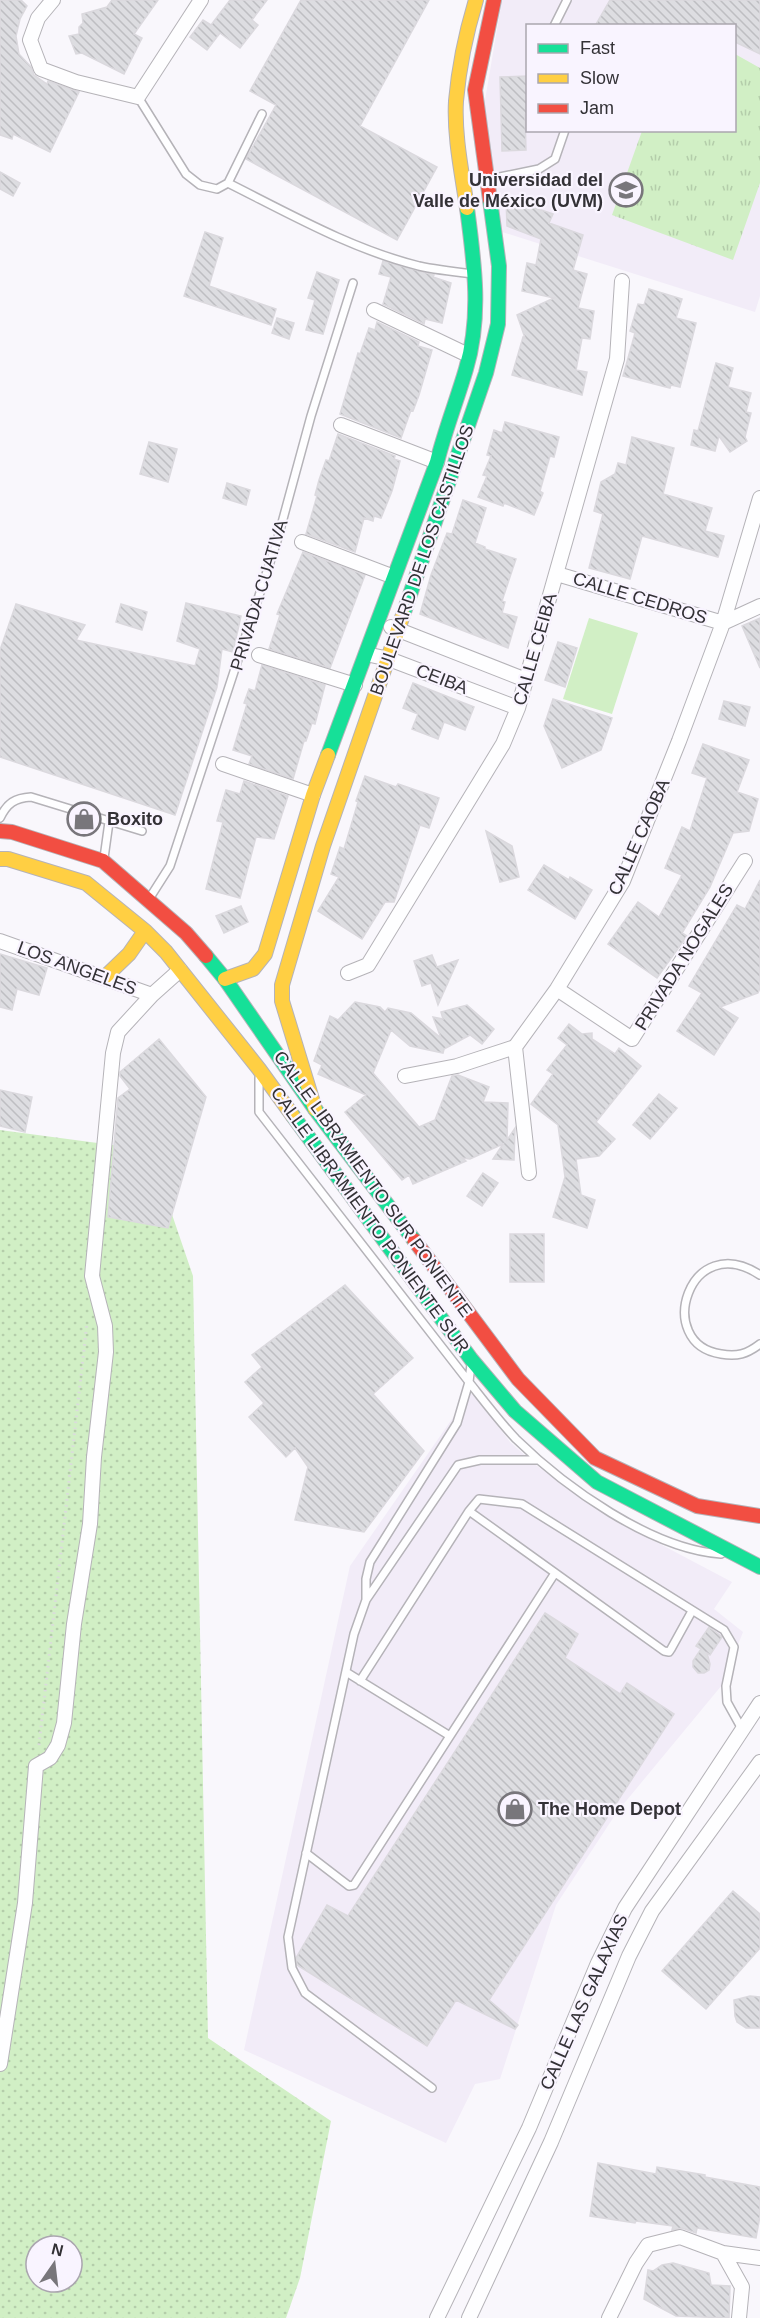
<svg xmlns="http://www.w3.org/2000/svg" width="760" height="2318" font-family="Helvetica,sans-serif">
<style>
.built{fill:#f2ecf8;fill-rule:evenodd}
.grass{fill:url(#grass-dots);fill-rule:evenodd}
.park{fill:url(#park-tufts)}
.garden{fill:#d1efc5}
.building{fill:url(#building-back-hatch);stroke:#dbd9de;stroke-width:1.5}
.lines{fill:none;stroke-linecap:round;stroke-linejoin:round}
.lane-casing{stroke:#b5b3b8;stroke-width:10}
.street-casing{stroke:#b5b3b8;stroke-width:16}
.fast-casing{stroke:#b5b3b8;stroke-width:16}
.slow-casing{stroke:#b5b3b8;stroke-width:16}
.jam-casing{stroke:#b5b3b8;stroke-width:16}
.path{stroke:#dbdbdd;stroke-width:3;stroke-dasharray:1.5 4.5;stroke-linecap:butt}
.lane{stroke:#fefeff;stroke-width:7}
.street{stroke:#fefeff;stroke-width:14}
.fast{stroke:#16e098;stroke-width:14}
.slow{stroke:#ffcf43;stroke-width:14}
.jam{stroke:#f24e42;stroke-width:14}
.labels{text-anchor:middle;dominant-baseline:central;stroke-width:4.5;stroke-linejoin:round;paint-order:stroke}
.poi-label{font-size:18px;font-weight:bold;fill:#333136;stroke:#f9f4ff;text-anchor:start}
.street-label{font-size:18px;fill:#333136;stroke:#f9f4ff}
</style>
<defs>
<pattern id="grass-dots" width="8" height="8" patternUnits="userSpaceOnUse" patternTransform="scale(1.5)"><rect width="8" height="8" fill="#d1efc5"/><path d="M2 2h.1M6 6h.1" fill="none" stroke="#b4cdaa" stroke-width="1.8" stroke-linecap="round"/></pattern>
<pattern id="park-tufts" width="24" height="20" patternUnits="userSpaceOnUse" patternTransform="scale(1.5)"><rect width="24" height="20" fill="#d1efc5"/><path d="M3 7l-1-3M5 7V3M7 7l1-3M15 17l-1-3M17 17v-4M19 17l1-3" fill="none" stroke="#b4cdaa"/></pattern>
<pattern id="building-back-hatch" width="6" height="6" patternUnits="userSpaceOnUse" patternTransform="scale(1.5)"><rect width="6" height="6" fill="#dddde1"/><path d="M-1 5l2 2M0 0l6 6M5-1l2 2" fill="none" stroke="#bebec2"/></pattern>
</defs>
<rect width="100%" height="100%" fill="#f9f7fc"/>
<path class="built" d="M502 0H760V296L755 312 499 231 484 106ZM528 26H734V130H528Z
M470 1393 476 1397 510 1442 537 1466 607 1516 732 1582 714 1609 743 1632 722 1685 617 1812 556 1905 500 2079 475 2084 446 2143 244 2050 350 1566Z"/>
<path class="grass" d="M0 1130 150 1150 193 1276 208 2038 331 2121 300 2278 286 2318H0ZM36 2246H72V2282H36Z"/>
<path class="park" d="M735 54 760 68V183L733 260 612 215 642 131 734 130Z"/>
<path class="garden" d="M589 618 638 633 612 714 563 699Z"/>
<path class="building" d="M0 0H21L27 6 20 19 16 36 19 54 31 67 34 75 47 84 48 81 79 92 50 152 13 134 12 139 0 135Z
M112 0H158L134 34 142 38 124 74 82 53 76 54 69 36 79 34V27L83 23 82 14 107 7Z
M230 0H267L252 20 258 25 240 48 220 33 207 50 190 37 203 20 211 25Z
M301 0H429L360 126 437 167 397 240 246 159 276 105 250 91Z
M610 0H760V54L735 42V26H595Z
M528 76V115H525L526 150 502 151 500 77Z
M0 172 20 183 13 196 0 189Z
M506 198 553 214 549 223 583 235 573 270 587 274 578 308 594 311 590 339 582 338 576 370 587 372 582 395 512 375 523 337 525 338 517 315 554 298 522 291 527 263 536 265 541 239 507 226Z
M205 232 223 238 209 286 276 309 271 325 184 296Z
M383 261 434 275 433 277 451 283 442 323 425 319 424 324 383 304 391 277 379 274Z
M317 272 339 280 323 334 306 330 315 300 308 298Z
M649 289 682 299 676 318 696 323 680 387 671 385 670 388 623 376 635 333 630 331 638 304 644 305Z
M277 318 294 323 289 339 272 333Z
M377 322 419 342 418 346 432 350 419 395 413 411 411 410 401 438 340 414 358 353 360 354 369 328 375 330Z
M716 363 733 368 728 387 751 393 746 412 751 413 745 437 747 441 730 452 719 436 715 451 691 445 694 430 698 431Z
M505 422 559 437 554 457 550 456 540 491 543 493 534 515 504 503 503 506 478 497 487 476 483 475 491 456 487 455 494 430 502 433Z
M338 434 395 456 394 459 400 461 392 491 381 518 374 516 373 521 364 518 355 552 306 534 317 496 315 495 319 480 326 460 329 461Z
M632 437 674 448 663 494 712 508 705 531 724 536 718 557 642 536 630 579 589 568 603 514 594 511 601 482 615 474 618 463 626 465Z
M149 442 177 449 168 482 140 474Z
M227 483 250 490 246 505 223 498Z
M463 500 486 508 475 543 485 547V549L516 559 502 601 505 602 502 613 517 617 508 648 420 614 431 575 447 533 452 534Z
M303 552 365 575 330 668 269 649 280 615 277 614Z
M186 603 241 616 233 652 222 649 217 687 175 815 0 757V650L16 604 85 625 76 640 195 666 200 649 177 641Z
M121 604 147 612 142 630 116 622Z
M760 618V668L742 626Z
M558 642 577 648 565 687 545 680Z
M262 665 325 685 315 724 312 723 306 741H304L293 779 249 764 252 756 233 750 247 704 244 703 249 689 255 691Z
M413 683 474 707 465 730 444 722 438 739 412 729 418 714 403 708Z
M553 699 612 718 601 750 562 768 544 726Z
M724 701 750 707 745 726 719 719Z
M703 744 749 760 737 792 758 799 749 831 733 833 710 887 682 933 687 936 657 978 608 944 638 902 659 917 682 875 665 868 682 827 690 831 707 778 692 773Z
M365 776 396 787 398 784 439 798 429 828 420 825 394 902H385L362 939 318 911 339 877 331 874 340 847 344 849 358 802 356 801Z
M244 781 288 796 274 839 256 837 240 898 206 889 223 822 217 821 226 790 240 794Z
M486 831 512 846 519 877 500 882Z
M544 865 569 880 570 877 592 890 575 919 528 890Z
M760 880V988L758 993 720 1007 738 1018 714 1055 677 1031 702 993 689 986 737 905 745 909Z
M241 906 248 922 224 933 216 916Z
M0 954 47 968 39 995 17 989 12 1010 0 1007Z
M432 955 437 967 458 960 438 1005 431 983 422 986 414 961Z
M355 1002 380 1007 385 1012 388 1008 411 1013 441 1038 433 1017 443 1019 441 1012 467 1005 494 1029 482 1044 470 1035 444 1049 443 1053 410 1046 391 1030 373 1073 419 1127 435 1120 452 1076 458 1075 489 1087 483 1102 508 1103 507 1140 515 1128 514 1160 493 1159 503 1144 470 1159 462 1158 466 1161 413 1184 409 1175 402 1180 345 1112 366 1095 318 1074 322 1065 314 1061 330 1016 338 1020Z
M569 1024 582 1034 592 1033V1039L615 1054 619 1048 641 1066 596 1122 615 1139 599 1156 576 1159 581 1195 595 1200 587 1228 553 1217 565 1177 558 1125 531 1104 553 1074 547 1070 567 1045 558 1038Z
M159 1039 206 1097 168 1228 108 1217 118 1098 130 1089 120 1076V1072Z
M0 1090 32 1097 25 1132 0 1126Z
M659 1094 677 1108 650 1139 633 1125Z
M483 1173 498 1183 482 1206 467 1196Z
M510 1234H544V1282H510Z
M345 1285 413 1358 373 1394 424 1451 364 1532 295 1520 308 1467 295 1448 286 1457 249 1417 264 1403 245 1382 262 1367 252 1355Z
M545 1613 578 1634 565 1658 620 1694 627 1683 674 1714 489 2000 518 2025 515 2029 456 2000 427 2046 297 1965 296 1958 327 1905 348 1916Z
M709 1627 722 1637 710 1655 707 1653 710 1664 709 1670 704 1673H698L693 1667V1661L701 1649 696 1646Z
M733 1891 760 1914V1948L706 2009 662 1971Z
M750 1996 760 1997V2028H746L737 2022 735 2016 734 2000Z
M598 2163 656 2174 657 2167 705 2175V2177L760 2187V2216L756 2238 697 2228 696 2233 682 2228 672 2230 673 2226 636 2221 635 2223 590 2216Z
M673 2263 709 2273 711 2285 730 2286 729 2318 676 2316 644 2299 648 2270 653 2271 662 2265Z"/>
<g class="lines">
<defs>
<path id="lane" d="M554 26 567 0
M138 97 186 174 200 185 217 189 228 183 262 114
M490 179 539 169 555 159 565 130
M228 183C290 214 351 249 419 266 437 270 456 272 474 274
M0 818C7 803 15 798 31 797L142 831
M104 858 109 822
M149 899 170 866 277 541 311 416 353 283
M259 1078V1112L469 1382 457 1423 370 1562 366 1579V1600
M760 1275C689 1228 653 1344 721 1354 737 1357 747 1354 760 1344
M471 1364 469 1382C484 1401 499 1421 516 1439 565 1487 651 1549 721 1554
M469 1511 664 1651 669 1652 671 1649 692 1611
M346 1672 450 1736
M360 1681 469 1511 479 1499 522 1504 724 1630 734 1647 726 1686 727 1702 742 1729
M306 1853 349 1886 354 1885 555 1573
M432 2088 305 1993 292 1968 288 1937 354 1634 366 1600 458 1465 480 1460H538"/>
<path id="street" d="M53 0 38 18 30 40 41 69 76 82 138 97 201 0
M374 310 468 355
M341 425 437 462
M302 542 394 577
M557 574 723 623 760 606
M391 627 526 680
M366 654 389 659 518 708
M259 655 355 685
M223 764 313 795
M0 941 152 995
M348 973 368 965 503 744 518 708 617 359 622 281
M557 989 632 1039 745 861
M515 1047 529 1173
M405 1076 457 1066 515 1047 557 989 623 881 679 741 723 623 760 498
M0 2064 25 1903 36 1766 50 1758 58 1745 64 1723 74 1624 90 1524 94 1457 106 1352 105 1326 92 1276 113 1053 118 1032 152 995 180 970
M723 2253 742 2287 739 2318
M437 2318 529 2128 598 1963 625 1908 760 1703
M469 2318 551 2142 629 1956 652 1911 760 1762
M609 2318 636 2263 648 2245 680 2237 723 2253 760 2258"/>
<path id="fast" d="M403 615 486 373 498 324 499 266 490 200
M328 755 437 462C445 430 457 400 466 369 482 316 474 261 467 208
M206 956 225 979 315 1109 414 1240
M293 1116 471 1359 515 1411 597 1482 760 1567"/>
<path id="slow" d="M467 208C462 173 454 136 456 101 459 66 466 33 476 0
M0 859H8L86 883 145 931 166 952 259 1069 293 1116
M105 977 129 954 145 931
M225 979 253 969 265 954 313 795 328 755
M315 1109 282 1001V985L323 846 403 615"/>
<path id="jam" d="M490 200 475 90 494 0
M0 831 12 832 103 861 186 933 206 956
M414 1240 518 1379 595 1458 697 1506 760 1516"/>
</defs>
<use href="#lane" class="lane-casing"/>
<use href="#street" class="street-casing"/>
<use href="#fast" class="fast-casing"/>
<use href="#slow" class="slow-casing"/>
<use href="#jam" class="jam-casing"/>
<path class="path" d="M39 1745 87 1323"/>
<use href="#lane" class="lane"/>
<use href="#street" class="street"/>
<use href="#fast" class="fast"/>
<use href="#slow" class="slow"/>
<use href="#jam" class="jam"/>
</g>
<defs>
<symbol id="school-ring" viewBox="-11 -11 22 22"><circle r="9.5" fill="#f9f4ff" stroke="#78767b" stroke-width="1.5"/><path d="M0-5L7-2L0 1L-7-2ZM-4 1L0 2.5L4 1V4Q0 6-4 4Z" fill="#78767b"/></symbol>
<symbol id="shop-ring" viewBox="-11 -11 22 22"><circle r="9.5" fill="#f9f4ff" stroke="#78767b" stroke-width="1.5"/><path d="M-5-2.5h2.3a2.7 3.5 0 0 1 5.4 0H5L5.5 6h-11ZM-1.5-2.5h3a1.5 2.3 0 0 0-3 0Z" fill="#78767b"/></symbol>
</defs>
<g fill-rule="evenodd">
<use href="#school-ring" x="607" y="171" width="38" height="38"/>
<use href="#shop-ring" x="65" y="800" width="38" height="38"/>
<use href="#shop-ring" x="496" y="1790" width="38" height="38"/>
</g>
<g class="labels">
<g class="poi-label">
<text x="603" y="180" text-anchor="end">Universidad del<tspan x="603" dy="21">Valle de México (UVM)</tspan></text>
<text x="107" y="819">Boxito</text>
<text x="538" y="1809">The Home Depot</text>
</g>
<g class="street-label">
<text transform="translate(422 560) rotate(-71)">BOULEVARD DE LOS CASTILLOS</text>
<text transform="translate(259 595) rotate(-73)">PRIVADA CUATIVA</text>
<text transform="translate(640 598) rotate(17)">CALLE CEDROS</text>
<text transform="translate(535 649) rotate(-74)">CALLE CEIBA</text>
<text transform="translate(442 679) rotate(21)">CEIBA</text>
<text transform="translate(639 837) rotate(-66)">CALLE CAOBA</text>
<text transform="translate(684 957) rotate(-58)">PRIVADA NOGALES</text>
<text transform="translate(77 968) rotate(20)">LOS ANGELES</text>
<text transform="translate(373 1184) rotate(54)">CALLE LIBRAMIENTO SUR PONIENTE</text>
<text transform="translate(370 1220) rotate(54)">CALLE LIBRAMIENTO PONIENTE SUR</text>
<text transform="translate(584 2002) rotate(-66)">CALLE LAS GALAXIAS</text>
</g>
</g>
<rect x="526" y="24" width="210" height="108" fill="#f9f4ff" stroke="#aaa6af" stroke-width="1.5"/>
<rect x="538" y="44" width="30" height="9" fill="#16e098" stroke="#aaa6af" stroke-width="1.5"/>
<text x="580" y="54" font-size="18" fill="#333136">Fast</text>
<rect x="538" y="74" width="30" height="9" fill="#ffcf43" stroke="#aaa6af" stroke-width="1.5"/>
<text x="580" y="84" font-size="18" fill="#333136">Slow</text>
<rect x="538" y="104" width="30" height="9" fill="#f24e42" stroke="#aaa6af" stroke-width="1.5"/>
<text x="580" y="114" font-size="18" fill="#333136">Jam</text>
<g transform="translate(54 2264) rotate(14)"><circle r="28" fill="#f9f4ff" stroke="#aaa6af" stroke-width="1.5"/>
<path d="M0-4.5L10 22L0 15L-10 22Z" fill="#78767b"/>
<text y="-9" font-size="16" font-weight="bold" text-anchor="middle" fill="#333136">N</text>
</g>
</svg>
